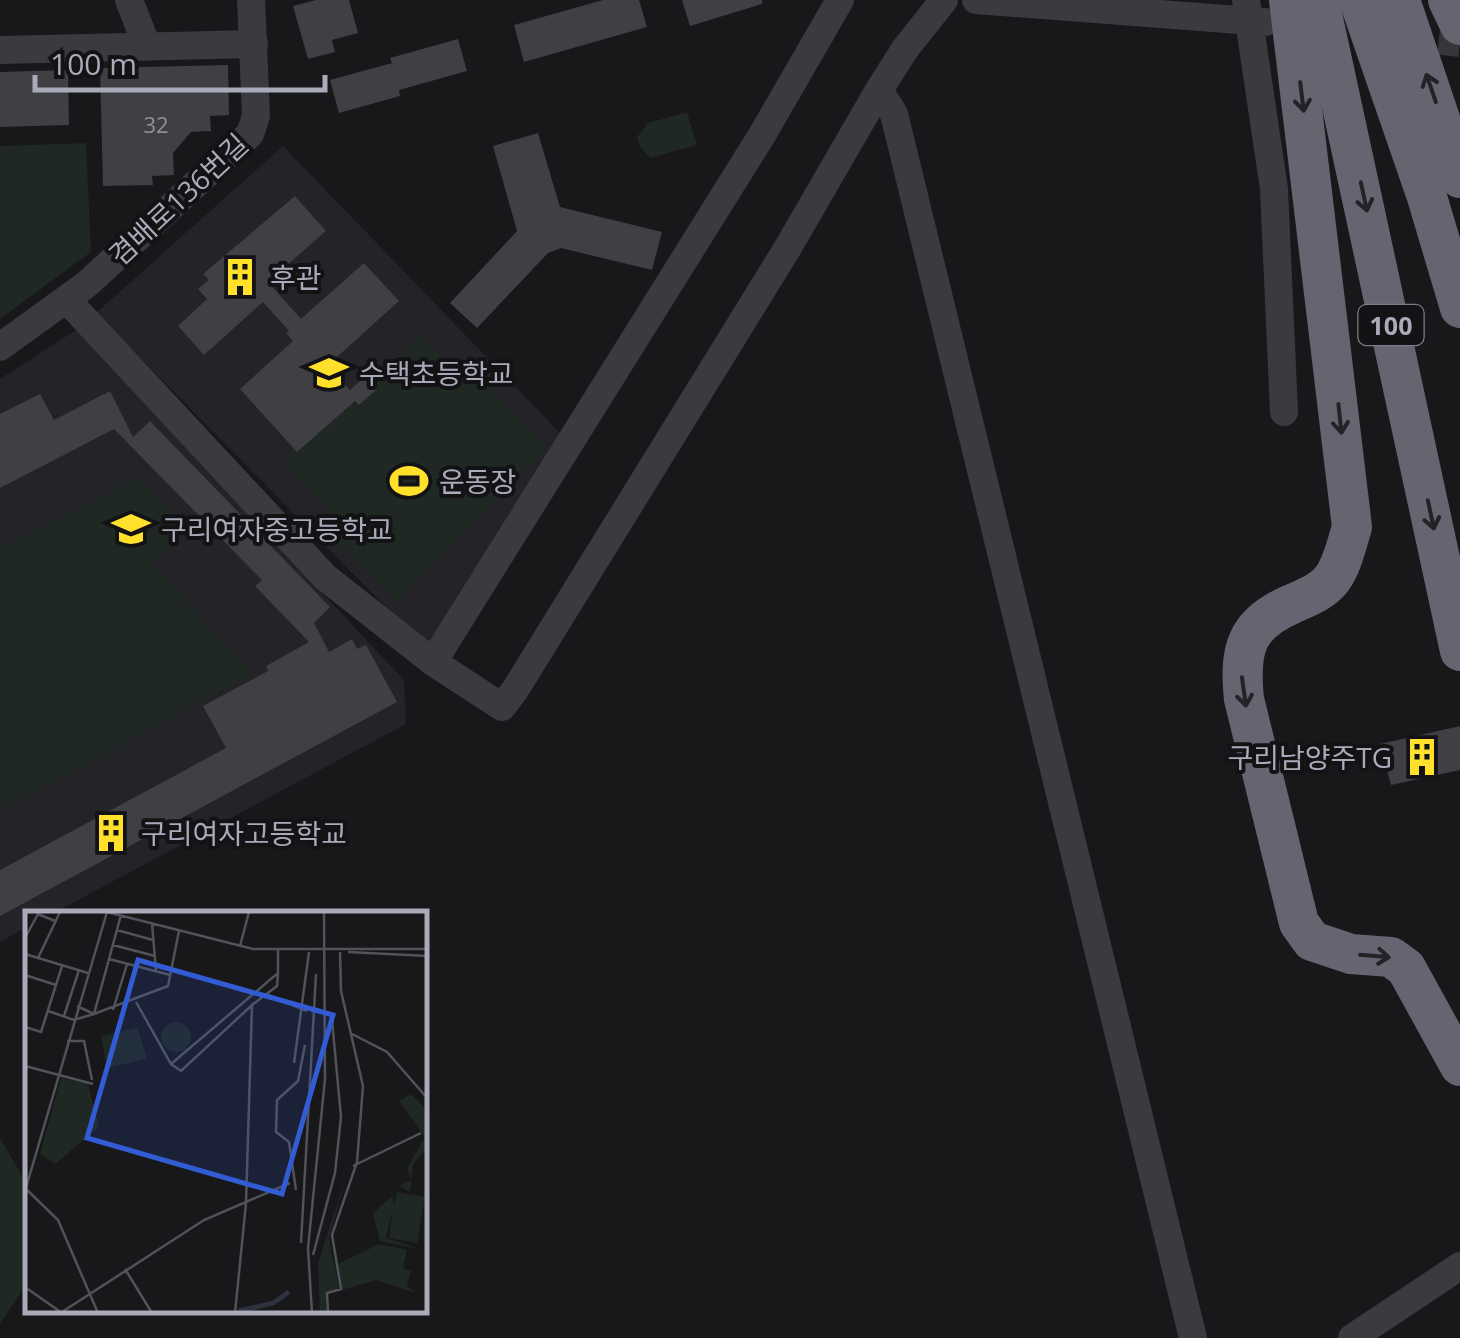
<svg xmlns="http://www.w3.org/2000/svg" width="1460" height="1338" font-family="'Open Sans','Noto Sans KR',sans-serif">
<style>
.built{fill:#242327}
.green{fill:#1f2822}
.building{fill:#3f3f44}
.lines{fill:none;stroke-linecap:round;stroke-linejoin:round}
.minor-tunnel{stroke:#35353a;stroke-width:28;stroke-dasharray:28 14;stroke-linecap:butt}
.minor{stroke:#3a3a41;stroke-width:28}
.highway{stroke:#646570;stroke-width:40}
.oneway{stroke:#232327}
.labels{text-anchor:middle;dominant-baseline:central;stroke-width:8;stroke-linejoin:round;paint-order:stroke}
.number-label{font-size:22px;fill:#8e909c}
.shield{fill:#131215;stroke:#7c7d88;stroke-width:2.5}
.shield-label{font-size:25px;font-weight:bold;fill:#a9abba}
.street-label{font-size:28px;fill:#a9abba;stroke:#131215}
.poi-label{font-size:28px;fill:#a9abba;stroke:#131215;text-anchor:start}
.inset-river{fill:none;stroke:#2c333f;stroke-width:5}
.inset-road{fill:none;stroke:#52525a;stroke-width:2.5}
.view{fill:#325cd4;fill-opacity:0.15;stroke:#325cd4;stroke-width:5}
.inset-edge{fill:none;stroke:#a9abba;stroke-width:5}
</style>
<rect width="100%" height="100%" fill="#18171a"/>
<g class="built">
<polygon points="283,146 561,434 432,654 96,313"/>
<polygon points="76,330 404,680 406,724 54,913 28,913 27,927 0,942 0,379"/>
</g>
<g class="green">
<polygon points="687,112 697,145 650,158 640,147 637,137 648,123"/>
<polygon points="86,143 91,252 0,319 0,146"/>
<polygon points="421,333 444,359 473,371 547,447 399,601 336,545 325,505 283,460"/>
<polygon points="137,477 187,531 150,563 254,673 0,811 0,549"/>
<polygon points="0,1138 28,1186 27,1283 0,1324"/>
</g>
<g class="building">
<polygon points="316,0 349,0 358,33 332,40 335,52 308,59 293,6"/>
<polygon points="603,0 639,0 647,27 524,62 514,25"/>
<polygon points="682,0 762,0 762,4 690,26"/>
<polygon points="458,39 467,71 399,90 400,96 339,113 330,80 392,63 390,58"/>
<polygon points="228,65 229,115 210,116 211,131 191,132 173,153 174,175 152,176 153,185 103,186 100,68"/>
<polygon points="68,70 69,125 0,127 0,72"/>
<polygon points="538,133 560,207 662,232 652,270 561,248 548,253 477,328 450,303 517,231 493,146"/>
<polygon points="295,196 326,231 268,282 301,319 364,263 399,301 327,366 350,390 366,376 377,389 359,405 355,401 297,452 240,389 293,341 286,333 289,331 263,302 204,355 178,326 207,299 198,289 209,280 203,274"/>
<polygon points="110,391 133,437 150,421 330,607 314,623 329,652 352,639 357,649 366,645 397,702 0,916 0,870 226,748 203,706 268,671 266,666 309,642 255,586 262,580 114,429 0,488 0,414 40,394 54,420"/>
<polygon points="1460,726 1460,770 1391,785 1380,744"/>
</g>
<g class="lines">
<polyline class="minor-tunnel" points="1397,36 1460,43"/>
<g class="minor">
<polyline points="129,0 147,46"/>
<polyline points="976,0 1265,22"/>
<polyline points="1246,0 1274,189 1284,412"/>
<polyline points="0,50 254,44"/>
<polyline points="879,90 905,49 944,0"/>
<polyline points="67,300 325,577 433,662 762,135 840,0"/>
<polyline points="0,347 87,284 250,134 256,116 251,0"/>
<polyline points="433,662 502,707 515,690 787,249 879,90 894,114 1193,1338"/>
<polyline points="1352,1338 1460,1266"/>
</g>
<g class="highway">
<path d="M1289,0L1352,527C1347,543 1342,566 1332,579C1322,592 1307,597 1292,604C1245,624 1239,650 1244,699L1299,923L1312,941L1351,954L1391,957L1406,968L1460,1066"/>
<polyline points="1319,0 1460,651"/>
<polyline points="1359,0 1427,197 1460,308"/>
<polyline points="1400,0 1460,178"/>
<polyline points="1448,0 1460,25"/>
</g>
</g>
<defs><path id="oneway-shaft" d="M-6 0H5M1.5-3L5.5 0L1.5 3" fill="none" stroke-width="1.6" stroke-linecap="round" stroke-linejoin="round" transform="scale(2.5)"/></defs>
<g class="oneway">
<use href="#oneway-shaft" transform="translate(1431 88) rotate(-109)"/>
<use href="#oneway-shaft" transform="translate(1302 97) rotate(83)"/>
<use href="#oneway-shaft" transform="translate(1364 197) rotate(78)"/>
<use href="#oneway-shaft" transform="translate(1340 419) rotate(84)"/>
<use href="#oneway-shaft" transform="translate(1431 515) rotate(78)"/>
<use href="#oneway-shaft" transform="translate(1244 692) rotate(82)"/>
<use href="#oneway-shaft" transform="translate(1375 956) rotate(5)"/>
</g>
<defs>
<g id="building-bare" transform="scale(3)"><path d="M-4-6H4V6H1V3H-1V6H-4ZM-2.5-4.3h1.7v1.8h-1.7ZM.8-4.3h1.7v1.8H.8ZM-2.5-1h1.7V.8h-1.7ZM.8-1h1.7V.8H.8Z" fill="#ffe02a" stroke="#131215" stroke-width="2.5" paint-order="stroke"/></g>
<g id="school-bare" transform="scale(3)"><path d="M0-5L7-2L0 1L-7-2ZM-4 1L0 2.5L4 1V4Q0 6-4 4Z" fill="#ffe02a" stroke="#131215" stroke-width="2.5" paint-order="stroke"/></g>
<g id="stadium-bare" transform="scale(3)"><path d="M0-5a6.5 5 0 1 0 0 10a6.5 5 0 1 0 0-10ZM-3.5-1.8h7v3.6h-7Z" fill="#ffe02a" stroke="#131215" stroke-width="2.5" paint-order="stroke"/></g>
</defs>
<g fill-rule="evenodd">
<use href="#building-bare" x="240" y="277"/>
<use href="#school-bare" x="329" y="373"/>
<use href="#stadium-bare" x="409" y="481"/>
<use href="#school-bare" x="131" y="529"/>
<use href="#building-bare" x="1422" y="757"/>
<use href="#building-bare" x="111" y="833"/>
</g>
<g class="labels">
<g class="number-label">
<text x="156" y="124">32</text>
</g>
<rect class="shield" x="1358.5" y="305" width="65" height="40" rx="8"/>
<g class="shield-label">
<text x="1391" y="325">100</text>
</g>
<g class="street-label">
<text transform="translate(178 199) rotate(-43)">겸배로136번길</text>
</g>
<g class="poi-label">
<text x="270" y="277">후관</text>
<text x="359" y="373">수택초등학교</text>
<text x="439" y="481">운동장</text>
<text x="161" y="529">구리여자중고등학교</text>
<text x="1392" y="757" text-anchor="end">구리남양주TG</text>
<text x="141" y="833">구리여자고등학교</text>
</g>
</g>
<g transform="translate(25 911)">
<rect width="402" height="402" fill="#18171a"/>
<path d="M136 126a15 15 0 1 1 30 0a15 15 0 1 1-30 0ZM113,117L122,148L82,157L76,125ZM36,167L63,173L74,216L30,253L15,243ZM386,183L402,199V238L388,253L385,281L374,275L386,269L382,257L400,226L374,190ZM321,266L304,328L314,377L302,382L301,402H295L293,352ZM372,281L400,286L392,332L364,327L368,297L361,327L398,339L355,330L348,302L368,284L369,296ZM354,333L382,339L378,357L386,360L382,374L390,382L351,369L317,379L313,353Z" fill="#1f2822"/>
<path class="inset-river" d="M214,400L248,392L264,381"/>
<path class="inset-road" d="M82,1L228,38H403M96,4L69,103L143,75L154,20M127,12L131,60M92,19L128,29M0,27L13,3L30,10M88,34L130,45M215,35L224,1M323,41L403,45M0,43L63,62M13,47L35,1M84,48L145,64M0,64L31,74M241,83L282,100M111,91L146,153L253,62V39M227,94L252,75L253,62M88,99L102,53M23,100L49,109L69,103L52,95M39,105L54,59M0,116L16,121L37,55M327,123L362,141L403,188M42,130H59L67,169M269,152L284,41M146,153L156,160L227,94L221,292L210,402M0,155L68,173M328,255L396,222M0,277L33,309L73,402M271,279L264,231L251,221L252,189L273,170L280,134M0,280L82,1M276,332L291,63M288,344L310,262L316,206L307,109M100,358L127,402M0,376L37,402M37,401L179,309L265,272M287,402L283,337L300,168L299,1M303,402L302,382L316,378L307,324L332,251L338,175L316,80L315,41"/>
<path class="view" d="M113,49L308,104L257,283L62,227Z"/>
<rect width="402" height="402" class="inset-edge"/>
</g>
<path d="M35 75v15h290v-15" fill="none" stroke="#a9abba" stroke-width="5"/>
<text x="50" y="75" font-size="30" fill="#a9abba" stroke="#131215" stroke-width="8" paint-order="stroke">100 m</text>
</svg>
